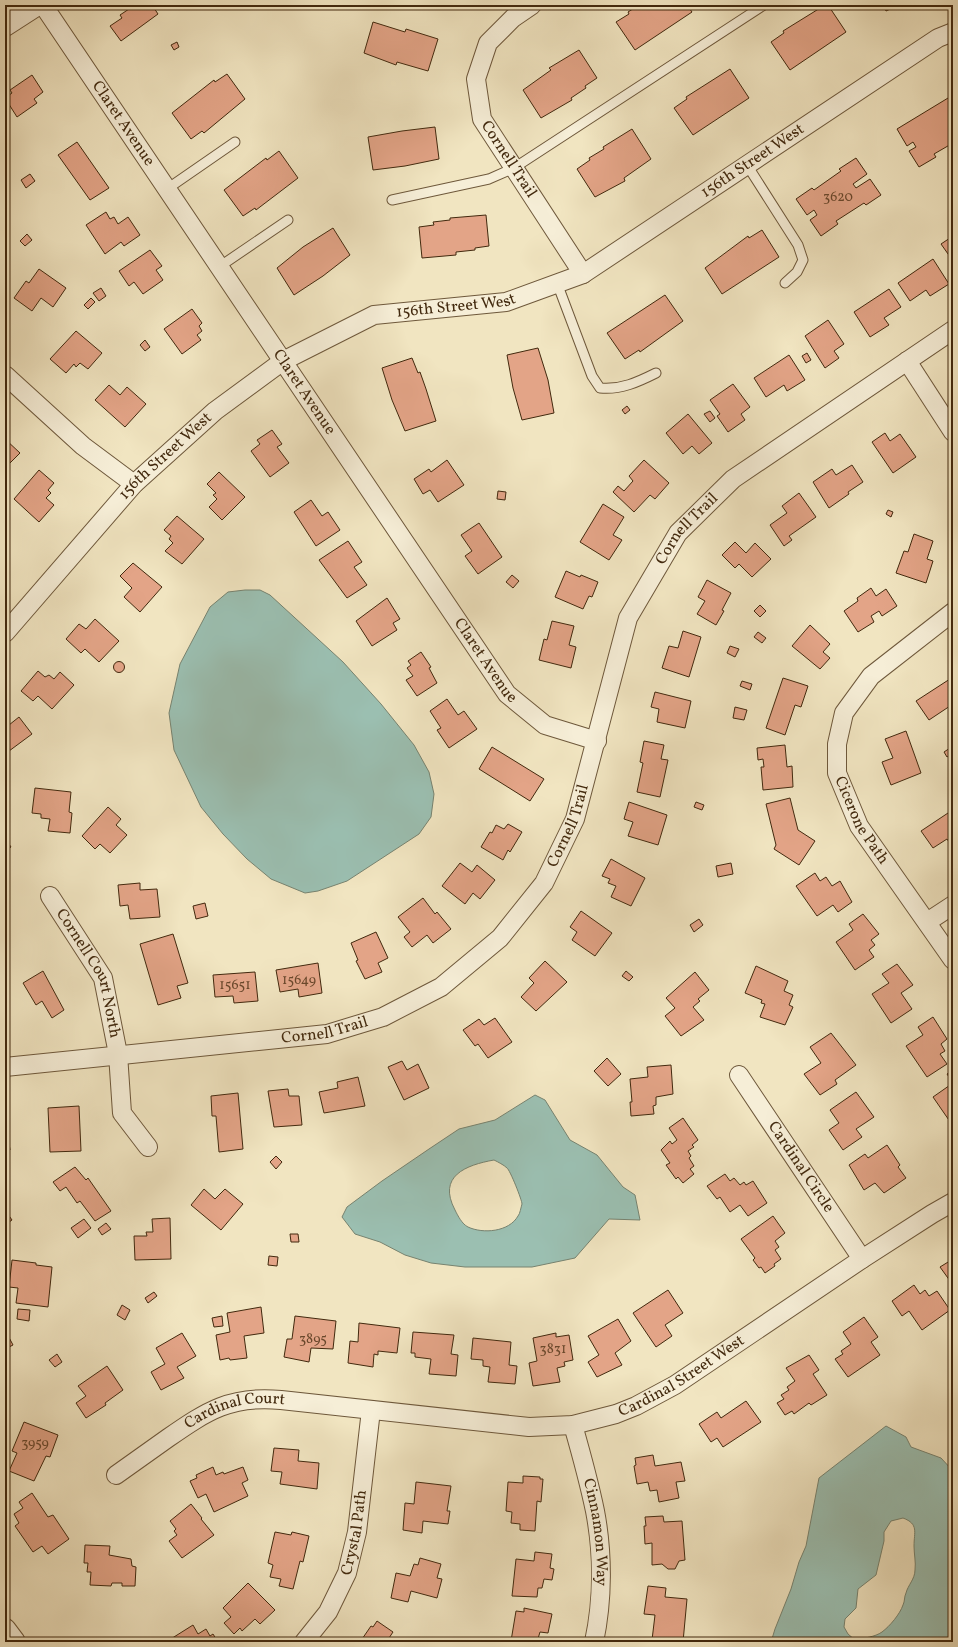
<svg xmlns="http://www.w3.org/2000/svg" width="958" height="1647" font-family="Vollkorn,serif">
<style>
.water{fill:#9bbfb1;stroke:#778370;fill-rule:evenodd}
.building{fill:#e3a487;stroke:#42290e}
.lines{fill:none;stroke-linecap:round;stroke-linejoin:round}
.service-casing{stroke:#6e583b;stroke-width:11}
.minor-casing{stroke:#6e583b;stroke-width:20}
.tertiary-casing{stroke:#6e583b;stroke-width:24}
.service{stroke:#f6eed7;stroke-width:9}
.minor{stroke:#f6eed7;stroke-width:18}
.tertiary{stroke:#f6eed7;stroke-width:22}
.labels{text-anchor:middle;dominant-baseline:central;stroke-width:3.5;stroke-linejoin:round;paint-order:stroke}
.number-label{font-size:14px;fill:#6a482c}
.street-label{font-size:16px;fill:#42290e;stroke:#f6eed7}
</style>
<rect width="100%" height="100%" fill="#f1e5c1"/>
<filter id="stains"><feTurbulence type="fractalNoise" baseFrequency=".005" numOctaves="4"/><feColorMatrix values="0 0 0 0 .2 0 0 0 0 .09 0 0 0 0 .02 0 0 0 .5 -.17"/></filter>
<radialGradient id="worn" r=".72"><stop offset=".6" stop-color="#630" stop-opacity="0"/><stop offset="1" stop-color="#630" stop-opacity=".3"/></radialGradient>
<g class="water">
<polygon points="245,590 260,590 270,595 343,662 381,704 414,745 429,772 434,794 431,817 419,834 347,881 318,891 305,893 271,879 247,859 223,834 201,807 174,750 169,713 180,664 210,607 228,592"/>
<path d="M535,1095L545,1100L570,1140L597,1155L623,1187L635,1195L640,1220L609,1219L575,1258L532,1267H465L431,1263L405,1255L380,1242L355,1234L342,1217L347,1207L382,1181L429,1149L459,1129L495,1120ZM494,1160C498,1162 504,1165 507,1168C510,1170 522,1200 522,1204C521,1207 520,1214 518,1216C509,1232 483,1234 468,1227C462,1224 458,1216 455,1210C437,1176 466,1165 494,1160Z"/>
<path d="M886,1426L906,1437L911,1447L941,1458L953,1471V1642H771L775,1629L791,1589L799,1562L806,1546L819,1478ZM903,1518C919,1524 914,1532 914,1546C914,1554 916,1562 915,1570C915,1579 908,1585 906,1593C904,1597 905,1601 903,1605C900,1614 890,1626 882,1632C875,1637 864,1638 855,1640L848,1634L844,1627L845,1619L856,1608L858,1589L876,1575L884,1541V1532L891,1521Z"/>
</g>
<g class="building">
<polygon points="135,5 152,5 158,14 121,41 110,26 122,18 120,15"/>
<polygon points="639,5 687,5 692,12 635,50 616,22 629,14 628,12"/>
<polygon points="825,5 828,5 846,32 790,70 771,42 784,33 783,31"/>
<polygon points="883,5 899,5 886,11"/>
<polygon points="373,22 405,32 406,29 438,39 428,71 397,62 396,65 364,53"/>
<polygon points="177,42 179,47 174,50 171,45"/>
<polygon points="579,50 597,78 585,86 586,88 571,98 572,100 541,118 523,90 551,70 549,68"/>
<polygon points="730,69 749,98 693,135 674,108 687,99 686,97"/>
<polygon points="227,74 245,99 204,133 202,131 191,139 172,113 214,80 215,82"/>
<polygon points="32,75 43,92 34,99 37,103 17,117 5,98 12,93 10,90"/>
<polygon points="953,95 953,143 934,154 936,157 919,167 909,151 916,147 913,142 907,146 897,129"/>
<polygon points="435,127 439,159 405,166 373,170 368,137 402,131"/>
<polygon points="632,129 651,159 624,178 625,181 595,197 577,169 590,160 589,158 604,149 603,147"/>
<polygon points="77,142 109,188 90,200 58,155"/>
<polygon points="279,151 298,178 256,210 255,208 243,216 224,190 266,158 267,160"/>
<polygon points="856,158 867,174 853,184 856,188 870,179 881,195 866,205 864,203 836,221 838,224 821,236 810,220 817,215 814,210 807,215 796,199 812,188 814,190 841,171 839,169"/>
<polygon points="30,174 35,181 26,188 21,180"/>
<polygon points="106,212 110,219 114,217 118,224 128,217 140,235 124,246 121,242 105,254 86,225"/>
<polygon points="486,215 489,246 475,248 475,250 456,252 456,255 422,258 419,227 434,225 433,222 450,220 450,218"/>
<polygon points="333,228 350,255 323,276 294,295 277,268 303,247"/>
<polygon points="762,230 779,257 722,294 705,268 748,236 749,238"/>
<polygon points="27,234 32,240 25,246 20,241"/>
<polygon points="953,236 953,261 941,244"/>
<polygon points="150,250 162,266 156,270 163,280 143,294 134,282 129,286 119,271"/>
<polygon points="933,259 949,284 930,296 926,290 910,301 898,283"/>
<polygon points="39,269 66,288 53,307 41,298 32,311 14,298 26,281 29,283"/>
<polygon points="101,288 106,296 99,301 93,293"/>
<polygon points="889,289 901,307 884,318 889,325 870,337 854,312"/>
<polygon points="665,295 683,321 640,352 639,350 625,359 607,333"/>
<polygon points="91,298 95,302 88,309 84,305"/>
<polygon points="192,309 202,323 199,326 202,331 197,335 201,340 182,354 164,329"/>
<polygon points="828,320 844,344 834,351 839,358 825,368 805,336"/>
<polygon points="76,331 102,353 88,369 80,363 76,367 74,364 66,373 50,359"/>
<polygon points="145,340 150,347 145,351 140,345"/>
<polygon points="538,348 548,380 554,413 522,420 513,388 507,355"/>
<polygon points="807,353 811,360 806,363 802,356"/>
<polygon points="789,355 805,380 787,391 784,385 766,397 754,378"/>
<polygon points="412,358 418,373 420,372 426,389 436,421 405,431 392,400 382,368"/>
<polygon points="733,384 750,407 741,414 745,420 728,432 717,416 720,414 710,400"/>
<polygon points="109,385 120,395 127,387 146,404 125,427 95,400"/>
<polygon points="627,406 630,410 625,414 622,410"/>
<polygon points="710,411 715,418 710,422 704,414"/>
<polygon points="688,414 712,443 699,454 692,446 683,454 666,433"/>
<polygon points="272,430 282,444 277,447 289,463 270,477 251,451 260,444 257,440"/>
<polygon points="885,433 890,441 900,434 916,457 893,473 872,442"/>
<polygon points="5,439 20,453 5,468"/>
<polygon points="447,460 464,485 438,502 430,490 423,494 414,479 429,469 431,472"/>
<polygon points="644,460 669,483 655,499 650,495 634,512 613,492 618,486 624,491 633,481 629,476"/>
<polygon points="852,465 863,482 848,492 849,494 829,508 813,482 832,469 836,475"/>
<polygon points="39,470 54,483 48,490 51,493 46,498 54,505 39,522 14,499"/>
<polygon points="219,472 245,497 222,520 209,507 217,499 213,495 216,493 207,484"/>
<polygon points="498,491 506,492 505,500 497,499"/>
<polygon points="799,493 816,517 789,536 792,540 784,546 770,525 787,513 782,506"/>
<polygon points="311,500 322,516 328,512 340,530 316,546 294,512"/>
<polygon points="603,504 624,517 613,535 622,540 609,560 580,542"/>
<polygon points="888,510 893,512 891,517 886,514"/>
<polygon points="177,516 204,539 182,564 165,551 173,543 169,539 171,536 164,530"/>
<polygon points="479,523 502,557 478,574 465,556 472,551 461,535"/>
<polygon points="914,534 933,541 927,559 933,561 926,583 896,573 904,551 908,552"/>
<polygon points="348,541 362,562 354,567 367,585 347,598 319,560"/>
<polygon points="735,542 746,553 755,543 771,559 752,577 739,564 735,568 722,555"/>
<polygon points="133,563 162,587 140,612 124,597 132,588 120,576"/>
<polygon points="566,571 580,577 581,575 598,582 592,597 589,596 583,609 555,597"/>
<polygon points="512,575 519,581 513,588 506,582"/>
<polygon points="707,580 731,593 722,610 724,611 716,625 697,614 705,601 698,597"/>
<polygon points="871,588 876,596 886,589 897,606 882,616 879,611 871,616 874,622 858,632 844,611 858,601 857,598"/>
<polygon points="387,598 400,619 393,623 397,630 372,646 356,621"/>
<polygon points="760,605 766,611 760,617 754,611"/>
<polygon points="95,619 119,641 99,662 85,649 81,653 66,639 79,624 86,629"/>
<polygon points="552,621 574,626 569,645 576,647 571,668 539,660 544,639 547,640"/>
<polygon points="810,625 830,644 823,652 830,658 820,669 792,646"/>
<polygon points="683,631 701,637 689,677 662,668 669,646 678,648"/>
<polygon points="758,632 766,638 762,643 754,637"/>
<polygon points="730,646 739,649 735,657 727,653"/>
<polygon points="421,652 431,667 429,668 437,683 417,696 406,680 413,676 407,668 411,665 408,661"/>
<circle cx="119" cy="667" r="5.5"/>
<polygon points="38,671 45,677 49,675 54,679 60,672 74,685 52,709 38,696 33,701 21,691"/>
<polygon points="953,677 953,704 929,720 916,701"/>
<polygon points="783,678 808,686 801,707 795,705 785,735 766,728"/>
<polygon points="742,681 752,684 750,690 740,686"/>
<polygon points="655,692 691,701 685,728 657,722 659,709 651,707"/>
<polygon points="447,699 458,715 464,711 477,729 449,748 437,730 441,728 430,711"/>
<polygon points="735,707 747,710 744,720 733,718"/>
<polygon points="19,717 32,734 5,754 5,724 7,722 9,725"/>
<polygon points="906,731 921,773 891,785 882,762 893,758 885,739"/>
<polygon points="644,741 664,745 661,759 668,760 660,797 637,792 643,763 640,762"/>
<polygon points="785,745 787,767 792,766 793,787 763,790 761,767 764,767 763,759 758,760 757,748"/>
<polygon points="492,747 544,779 530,801 479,769"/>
<polygon points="950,748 953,753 947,757 944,752"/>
<polygon points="35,788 71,792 69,812 72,813 70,833 48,831 50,819 41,818 41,814 32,813"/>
<polygon points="790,798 798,830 815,841 799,865 774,849 776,845 766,804"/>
<polygon points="629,802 667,815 658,845 628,836 633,822 624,819"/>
<polygon points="696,802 704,805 702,810 694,807"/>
<polygon points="108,807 121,819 116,825 127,835 110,853 100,844 95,849 82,836"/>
<polygon points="948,813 953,820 953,848 947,839 933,848 921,831"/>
<polygon points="508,824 522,832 510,852 508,850 503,860 481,847 490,832 492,833 496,825 504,829"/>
<polygon points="5,838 11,847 5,851"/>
<polygon points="611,859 645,878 631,906 611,897 616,886 608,883 610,879 602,876"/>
<polygon points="460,863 472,872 477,865 495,880 480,899 473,893 465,904 442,886"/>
<polygon points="731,863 733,874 718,877 716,866"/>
<polygon points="815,873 820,881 826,877 832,886 840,881 852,902 838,912 833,905 817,916 796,886"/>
<polygon points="140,883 140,890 157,889 160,917 130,919 128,905 120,906 118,885"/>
<polygon points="423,898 435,914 437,912 451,929 433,943 427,935 412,947 404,937 410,932 398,917"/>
<polygon points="205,903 208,916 196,919 193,906"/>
<polygon points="581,911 612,933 595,956 572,940 577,932 570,927"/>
<polygon points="863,914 879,934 871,940 875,945 869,950 874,957 855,970 836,942 853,930 849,924"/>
<polygon points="699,919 703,925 694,932 690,925"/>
<polygon points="376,932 388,958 378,963 382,972 365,979 356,961 358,960 351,943"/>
<polygon points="173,934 188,983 177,986 181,998 158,1005 140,944"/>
<polygon points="545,961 567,982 536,1011 521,997 534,983 529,978"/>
<polygon points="318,963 322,993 299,997 298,989 280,992 276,970"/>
<polygon points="897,964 913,985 901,993 912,1009 891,1023 872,994 889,983 882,974"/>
<polygon points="756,966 788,981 784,991 793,995 789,1005 793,1007 785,1025 760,1017 765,1004 761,1003 762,1000 745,993"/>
<polygon points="43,971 64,1010 52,1018 42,1001 36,1005 23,983"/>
<polygon points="626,971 633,977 629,981 622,976"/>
<polygon points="255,972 258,1001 234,1003 233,996 215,997 213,975"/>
<polygon points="695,972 709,990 698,999 700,1001 693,1007 704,1020 681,1036 665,1016 675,1008 666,998"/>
<polygon points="933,1017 947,1039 941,1044 945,1051 940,1054 947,1064 927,1077 906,1046 923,1035 918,1027"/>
<polygon points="495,1018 512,1042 488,1058 478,1044 475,1046 463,1030 479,1019 484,1025"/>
<polygon points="831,1033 856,1065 835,1080 837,1084 820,1095 804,1074 821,1063 810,1047"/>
<polygon points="607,1058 621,1074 608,1086 594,1071"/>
<polygon points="402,1061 407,1070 418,1064 429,1088 404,1100 388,1067"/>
<polygon points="671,1065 673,1094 656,1097 656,1105 653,1106 654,1114 631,1116 630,1102 632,1102 630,1079 648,1077 647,1067"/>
<polygon points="953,1070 953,1126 933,1097 953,1083 947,1074"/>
<polygon points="358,1077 365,1106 324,1113 319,1092 338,1088 337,1082"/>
<polygon points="288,1089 289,1096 299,1096 302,1125 274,1127 268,1091"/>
<polygon points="856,1092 874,1117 856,1129 862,1137 843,1150 829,1130 839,1123 830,1110"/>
<polygon points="238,1093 243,1149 219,1152 216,1116 212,1116 211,1096"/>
<polygon points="79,1106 81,1151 50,1152 48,1108"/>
<polygon points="683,1118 698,1140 692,1145 694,1147 688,1151 691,1156 689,1158 694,1166 690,1169 694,1174 683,1183 678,1177 676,1179 666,1165 670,1163 661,1150 670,1141 672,1144 677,1140 669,1128"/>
<polygon points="5,1129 7,1129 10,1150 5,1151"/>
<polygon points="887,1145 900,1165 898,1167 906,1178 884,1193 875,1183 864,1190 849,1165 865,1154 868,1158"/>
<polygon points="276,1156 282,1162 276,1169 270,1162"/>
<polygon points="75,1167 86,1180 88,1178 111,1211 95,1221 80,1201 77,1203 66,1187 60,1191 53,1182"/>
<polygon points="725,1174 730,1181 734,1178 740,1185 744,1182 746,1185 753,1181 767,1203 748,1216 740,1205 730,1212 720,1197 717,1199 707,1186"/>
<polygon points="204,1189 215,1199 225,1189 243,1204 221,1230 191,1205"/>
<polygon points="5,1210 12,1220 5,1225"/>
<polygon points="773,1216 785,1233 775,1241 779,1247 775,1250 781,1259 774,1264 775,1266 765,1273 761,1267 759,1268 753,1260 755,1258 741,1239"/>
<polygon points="170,1218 171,1259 135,1260 134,1236 147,1236 146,1232 153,1232 152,1219"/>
<polygon points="84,1219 91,1228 78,1238 71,1228"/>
<polygon points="106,1223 111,1229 102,1235 98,1229"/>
<polygon points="290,1234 298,1234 299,1242 291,1242"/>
<polygon points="269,1256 278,1257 277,1266 268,1265"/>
<polygon points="953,1259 953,1285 940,1267"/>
<polygon points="12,1260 36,1263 36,1265 52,1267 48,1307 16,1303 18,1288 9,1287"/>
<polygon points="914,1285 920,1294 925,1290 929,1296 937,1291 950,1310 922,1330 909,1311 902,1316 892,1301"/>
<polygon points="668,1290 683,1313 665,1325 672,1336 656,1347 633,1313"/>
<polygon points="154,1292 157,1296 148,1303 145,1298"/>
<polygon points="122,1305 130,1310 125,1320 117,1315"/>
<polygon points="261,1307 264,1333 244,1336 247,1358 230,1360 229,1358 220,1360 216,1335 230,1332 227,1313"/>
<polygon points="18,1309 30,1310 29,1321 17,1319"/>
<polygon points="222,1316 223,1326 214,1327 212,1318"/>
<polygon points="295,1316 336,1321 333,1349 311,1348 309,1362 284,1357 287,1339 292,1339"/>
<polygon points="864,1317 878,1337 871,1342 880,1355 848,1377 835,1359 843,1354 841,1351 851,1344 843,1332"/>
<polygon points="618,1319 631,1341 615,1353 622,1365 597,1377 588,1362 599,1355 588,1336"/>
<polygon points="359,1323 400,1328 397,1353 378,1351 378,1355 374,1354 373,1367 348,1363 350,1341 358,1342"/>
<polygon points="5,1330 13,1345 5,1349"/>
<polygon points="413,1332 454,1335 451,1354 458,1355 456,1376 429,1374 431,1359 415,1357 415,1353 411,1353"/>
<polygon points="182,1333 196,1356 177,1367 184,1378 161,1390 151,1372 165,1364 156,1348"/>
<polygon points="556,1333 556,1337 569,1335 573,1360 564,1362 565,1366 557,1368 560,1382 533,1386 529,1363 537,1361 533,1338"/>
<polygon points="473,1338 511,1342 509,1365 517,1366 515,1384 488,1382 490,1367 483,1366 483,1360 471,1359"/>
<polygon points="57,1354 62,1362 55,1367 49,1360"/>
<polygon points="809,1355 819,1370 813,1374 827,1395 811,1405 809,1403 794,1414 792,1411 785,1415 777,1403 784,1399 781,1395 789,1390 787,1387 795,1381 786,1368"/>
<polygon points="107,1366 123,1390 105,1403 106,1405 86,1418 76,1403 86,1396 78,1386"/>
<polygon points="746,1401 761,1422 723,1447 717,1438 711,1442 699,1424 717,1412 721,1418"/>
<polygon points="24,1422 58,1435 50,1457 46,1456 34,1481 9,1471 17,1453 12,1451"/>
<polygon points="274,1448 299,1450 298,1461 319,1463 317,1489 280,1484 282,1472 271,1471"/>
<polygon points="653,1455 655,1466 681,1462 685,1481 676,1482 679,1498 659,1502 657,1490 650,1491 648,1482 637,1484 634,1466 636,1465 635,1458"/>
<polygon points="213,1467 216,1475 223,1472 224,1474 243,1467 248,1480 242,1483 248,1496 214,1512 206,1494 198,1498 190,1481 197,1478 196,1475"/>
<polygon points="523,1476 540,1477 540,1479 543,1479 541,1502 537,1501 535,1531 520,1530 520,1524 511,1523 512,1512 506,1511 508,1482 523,1483"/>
<polygon points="416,1482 451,1486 447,1511 450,1511 448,1524 423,1521 422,1533 403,1530 405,1503 414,1504"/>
<polygon points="32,1493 48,1517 53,1515 69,1539 48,1554 42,1546 33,1552 15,1526 19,1523 14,1514 23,1508 19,1502"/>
<polygon points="191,1504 202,1518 201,1519 214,1535 182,1558 169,1541 177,1535 174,1531 176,1529 170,1521"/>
<polygon points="663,1516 664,1522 682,1521 685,1560 679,1561 675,1569 668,1569 662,1564 652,1565 652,1543 645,1544 644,1526 646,1526 645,1517"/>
<polygon points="275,1532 291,1535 292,1532 309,1536 303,1562 300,1561 293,1589 279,1586 281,1579 270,1577 273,1565 268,1563"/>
<polygon points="85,1545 110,1546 109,1555 131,1559 132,1566 136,1567 135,1586 122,1586 122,1583 112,1583 111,1586 90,1585 91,1572 87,1572 88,1563 84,1563"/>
<polygon points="535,1552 552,1554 550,1568 554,1569 552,1580 544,1579 542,1588 538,1588 537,1597 512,1596 516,1559 534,1561"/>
<polygon points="420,1558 441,1564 437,1578 442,1579 437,1598 411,1591 408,1602 391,1598 396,1573 410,1576 414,1564 418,1565"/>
<polygon points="248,1583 275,1610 260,1624 255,1619 242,1631 240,1628 234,1634 224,1623 231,1617 223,1608"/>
<polygon points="648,1586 666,1588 665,1597 687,1599 683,1642 652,1640 655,1615 644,1614"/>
<polygon points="524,1608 552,1614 548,1633 540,1632 537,1642 511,1641 516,1611 524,1612"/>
<polygon points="377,1621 393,1632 389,1638 395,1642 360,1642 371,1626 373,1627"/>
<polygon points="193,1625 198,1634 206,1629 210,1636 213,1634 218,1642 166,1642"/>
</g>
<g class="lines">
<g class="service-casing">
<g id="service">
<polyline points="747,165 798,245 803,260 797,272 785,283"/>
<polyline points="167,189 235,142"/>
<polyline points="392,200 489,179 514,168 764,5"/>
<polyline points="219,267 288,220"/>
<path d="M557,283L592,376L600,388C621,390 638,382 656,373"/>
</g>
</g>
<g class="minor-casing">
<g id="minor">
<path id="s1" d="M43,5L507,694L545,725L597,741"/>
<path id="s2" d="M532,5L513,18L488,43L476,79L482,119L583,274"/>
<polyline points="907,361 953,432"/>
<polyline points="5,375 83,446 134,484"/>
<path id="s3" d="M953,612L871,676L844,713L837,744V773L859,826L953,960"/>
<path id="s4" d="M5,633L134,484L215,411L283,361L374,315L506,302L583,274L938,38L953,32"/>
<path id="s5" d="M50,896L103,978L118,1054L122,1113L148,1147"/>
<polyline points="927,922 953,905"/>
<path id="s6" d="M5,1067L327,1034L383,1017L441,987L500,938L544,883L575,819L628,618L678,533L733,479L953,330"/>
<path id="s7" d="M739,1075L862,1259"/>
<path id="s8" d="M573,1425C581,1453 589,1482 595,1511C603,1553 603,1600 594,1642"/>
<path id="s9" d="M116,1475C133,1463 151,1450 168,1438C207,1411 231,1395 281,1400L529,1427L573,1425L616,1414L636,1406L675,1385L862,1259L932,1214L953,1202"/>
<path id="s10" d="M304,1642L328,1612L347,1573L357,1532L371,1410"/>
</g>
</g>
<g class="tertiary-casing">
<g id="tertiary">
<polyline points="5,25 36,5"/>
<polyline points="5,1630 14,1642"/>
</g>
</g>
<use href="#service" class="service"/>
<use href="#minor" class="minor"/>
<use href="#tertiary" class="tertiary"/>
</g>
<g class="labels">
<g class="number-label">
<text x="838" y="197">3620</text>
<text x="299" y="980">15649</text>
<text x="235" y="985">15651</text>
<text x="313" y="1339">3895</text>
<text x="553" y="1349">3831</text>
<text x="35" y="1443">3959</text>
</g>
<g class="street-label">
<text stroke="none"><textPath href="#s1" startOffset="143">Claret Avenue</textPath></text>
<text stroke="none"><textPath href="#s2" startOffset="185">Cornell Trail</textPath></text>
<text stroke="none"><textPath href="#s4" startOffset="911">156th Street West</textPath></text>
<text stroke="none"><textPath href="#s4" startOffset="575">156th Street West</textPath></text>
<text stroke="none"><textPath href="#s1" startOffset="467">Claret Avenue</textPath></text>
<text stroke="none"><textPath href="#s4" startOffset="239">156th Street West</textPath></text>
<text stroke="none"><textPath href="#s6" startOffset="981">Cornell Trail</textPath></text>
<text stroke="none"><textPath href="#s1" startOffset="791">Claret Avenue</textPath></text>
<text stroke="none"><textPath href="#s3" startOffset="264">Cicerone Path</textPath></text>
<text stroke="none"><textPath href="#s6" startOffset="657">Cornell Trail</textPath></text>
<text stroke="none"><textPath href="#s5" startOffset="88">Cornell Court North</textPath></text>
<text stroke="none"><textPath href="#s6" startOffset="322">Cornell Trail</textPath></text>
<text stroke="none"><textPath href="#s7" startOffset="111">Cardinal Circle</textPath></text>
<text stroke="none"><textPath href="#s9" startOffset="600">Cardinal Street West</textPath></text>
<text stroke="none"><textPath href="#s9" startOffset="138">Cardinal Court</textPath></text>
<text stroke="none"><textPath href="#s10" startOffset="123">Crystal Path</textPath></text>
<text stroke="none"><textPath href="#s8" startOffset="110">Cinnamon Way</textPath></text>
</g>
</g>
<rect width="958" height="1647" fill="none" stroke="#f1e5c1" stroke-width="20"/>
<rect x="6" y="6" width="946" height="1635" fill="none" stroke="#42290e" stroke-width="2"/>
<rect x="10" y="10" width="938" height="1627" fill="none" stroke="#42290e"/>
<rect width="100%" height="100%" filter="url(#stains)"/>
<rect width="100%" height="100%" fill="url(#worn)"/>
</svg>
